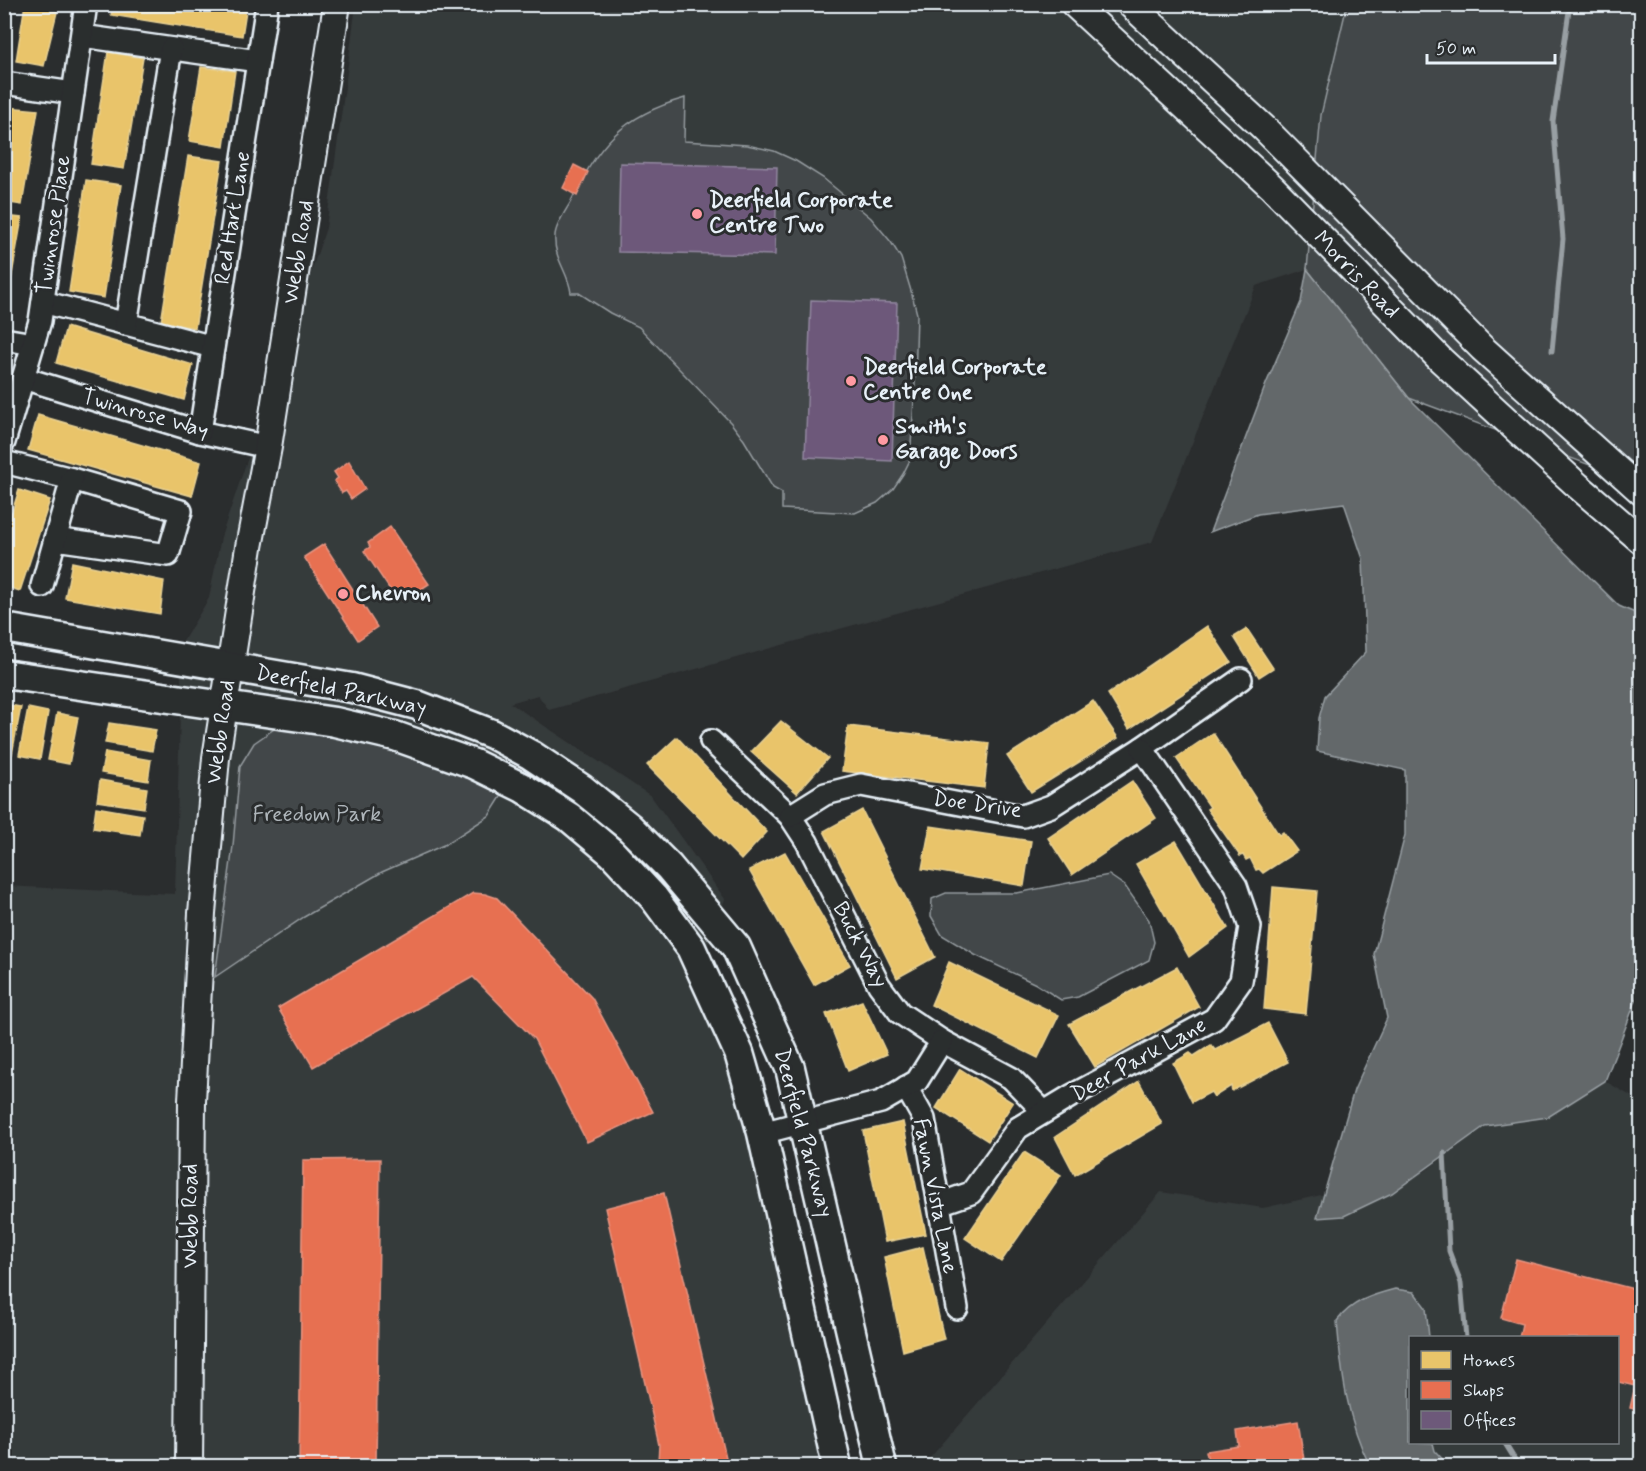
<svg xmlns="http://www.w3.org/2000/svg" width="1646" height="1471" font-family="Mynerve,sans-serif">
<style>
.built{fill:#363a3b;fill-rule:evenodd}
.green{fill:#424648;stroke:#959ca0;stroke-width:1.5}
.water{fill:#63686b;stroke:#989fa3;stroke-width:1.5}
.homes{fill:#e9c46a;stroke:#e9d295;stroke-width:1.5}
.shops{fill:#e76f51;stroke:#e79683;stroke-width:1.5}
.offices{fill:#6d597a;stroke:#9287a0;stroke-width:1.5}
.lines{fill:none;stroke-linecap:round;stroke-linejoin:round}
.stream{stroke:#989fa3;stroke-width:5}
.minor-casing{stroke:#e8f1f8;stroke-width:26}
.tertiary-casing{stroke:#e8f1f8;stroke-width:30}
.secondary-casing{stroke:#e8f1f8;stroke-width:33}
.minor{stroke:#2a2d2e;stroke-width:21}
.tertiary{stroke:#2a2d2e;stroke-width:26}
.secondary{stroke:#2a2d2e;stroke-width:28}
.poi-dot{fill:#ff9aa2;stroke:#2a2d2e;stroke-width:2}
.labels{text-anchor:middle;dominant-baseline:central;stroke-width:6;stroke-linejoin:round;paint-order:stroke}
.poi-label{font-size:22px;font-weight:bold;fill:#e8f1f8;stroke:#2a2d2e;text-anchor:start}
.street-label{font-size:22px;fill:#e8f1f8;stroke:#2a2d2e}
.park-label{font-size:22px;fill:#aeb5ba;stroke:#2a2d2e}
</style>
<rect width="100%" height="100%" fill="#2a2d2e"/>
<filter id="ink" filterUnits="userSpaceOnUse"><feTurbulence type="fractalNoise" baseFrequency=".0167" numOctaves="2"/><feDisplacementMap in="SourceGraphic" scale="12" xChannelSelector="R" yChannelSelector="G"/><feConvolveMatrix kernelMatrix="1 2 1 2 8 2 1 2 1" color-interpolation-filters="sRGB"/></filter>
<g filter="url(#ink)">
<g class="built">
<polygon points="356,5 1347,5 1321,115 1307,269 1256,286 1152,542 549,710 538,695 510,703 651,796 725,899 697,974 742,1088 827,1466 5,1466 5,886 175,894 182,643 209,598 221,537 326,228"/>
<path d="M1605,1081L1641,1102V1466H923L1161,1192L1263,1208L1424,1172L1486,1126L1548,1117ZM1410,1338H1618V1442H1410Z"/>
</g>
<g class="green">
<polygon points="1347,5 1641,5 1641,484 1409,398 1307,269 1321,115"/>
<path d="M685,98L684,141L747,145L774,151L796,161L823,178L871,218L891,242L901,258L911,291L917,314L915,384L910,460L903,474L893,489L877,503L855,513L782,509V493L773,488L744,440L731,423L639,327L610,313L579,293H571C569,273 553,258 555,236C555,226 565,212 570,203C598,145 621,116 685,98Z"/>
<polygon points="277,727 360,740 425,762 478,777 504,792 489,816 446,844 382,872 304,917 215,977 233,846 240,766 254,743"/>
<polygon points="1109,875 1125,886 1149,920 1154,942 1149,960 1078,997 1061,1000 1036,984 975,955 942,935 931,916 932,899 946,893 1017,893"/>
</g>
<g class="water">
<polygon points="1307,269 1409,398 1619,606 1642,616 1641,987 1605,1081 1548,1117 1485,1126 1392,1193 1344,1216 1317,1218 1354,1090 1387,1018 1374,954 1405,835 1405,770 1317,751 1319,718 1325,696 1366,652 1363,559 1344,503 1258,514 1210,532 1266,384 1301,302"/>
<path d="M1395,1289L1414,1292L1426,1308L1429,1337L1410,1338V1442L1433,1443L1435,1451L1449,1466H1370C1347,1421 1341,1371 1337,1321C1352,1301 1372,1295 1395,1289Z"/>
</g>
<g class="homes">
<polygon points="25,4 58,8 44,66 16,61"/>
<polygon points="113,4 247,4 242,36 111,15"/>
<polygon points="108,52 143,58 124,169 91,164"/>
<polygon points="201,67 235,71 224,147 189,141"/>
<polygon points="7,107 38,110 22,205 4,202 4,125"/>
<polygon points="188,156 222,161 195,328 161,322"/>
<polygon points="86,180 121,185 104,298 69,292"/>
<polygon points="4,216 22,218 5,314 4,314"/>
<polygon points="66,327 193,365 184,400 56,363"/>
<polygon points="38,415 201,462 192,496 28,450"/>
<polygon points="19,490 50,500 20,591 4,586 4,536"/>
<polygon points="72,562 164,581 160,614 65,598"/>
<polygon points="1207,626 1231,662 1129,729 1108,694"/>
<polygon points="1247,629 1273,668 1259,677 1234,637"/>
<polygon points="1093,701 1118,738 1031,792 1007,756"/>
<polygon points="4,704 21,707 12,754 4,753"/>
<polygon points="28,708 48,712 40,759 19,755"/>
<polygon points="57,713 78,717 69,764 48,760"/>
<polygon points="781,721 828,758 797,793 751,752"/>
<polygon points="109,723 156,730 152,751 105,743"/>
<polygon points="848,726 989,743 984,788 842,771"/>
<polygon points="1213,733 1279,835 1283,832 1297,851 1263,873 1259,869 1256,870 1250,858 1246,860 1243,855 1240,856 1207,809 1210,807 1176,758"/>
<polygon points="677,737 767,832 741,860 647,765"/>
<polygon points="105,752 151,760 148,781 101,773"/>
<polygon points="100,780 147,788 144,808 97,801"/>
<polygon points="1132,781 1156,818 1072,875 1048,838"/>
<polygon points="96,807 143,815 140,835 93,828"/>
<polygon points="862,810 935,957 897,978 824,831"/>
<polygon points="930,826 1031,841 1024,886 922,869"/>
<polygon points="1176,841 1228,928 1189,957 1136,864"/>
<polygon points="785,852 850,965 814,985 749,870"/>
<polygon points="1273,887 1317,891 1306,1014 1264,1009"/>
<polygon points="949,962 1059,1015 1038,1058 931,1005"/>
<polygon points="1177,967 1199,1007 1095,1067 1069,1024"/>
<polygon points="862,1001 887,1054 848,1071 826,1014"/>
<polygon points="1268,1023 1288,1062 1232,1091 1231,1086 1214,1097 1211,1092 1192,1102 1173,1063 1190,1053 1194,1056 1211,1045 1215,1050"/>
<polygon points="960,1069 1013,1103 988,1141 936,1108"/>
<polygon points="1139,1081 1162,1124 1075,1175 1055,1137"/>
<polygon points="903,1122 926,1234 885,1242 863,1131"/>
<polygon points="1024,1152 1061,1175 1001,1262 965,1238"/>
<polygon points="923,1247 944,1339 903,1351 884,1257"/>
</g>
<g class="shops">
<polygon points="574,165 588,172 577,196 563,188"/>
<polygon points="349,461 365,489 351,499 346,491 342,493 334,481 338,478 334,472"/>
<polygon points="390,527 429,584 403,601 401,598 397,600 364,551 370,547 368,543"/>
<polygon points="324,544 377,627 358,640 304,557"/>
<polygon points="473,893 485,894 497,898 592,998 653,1112 587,1142 534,1039 473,977 313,1067 278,1008"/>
<polygon points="380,1159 376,1466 299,1466 303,1160"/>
<polygon points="664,1193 728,1466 654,1466 658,1461 659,1445 605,1208"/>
<polygon points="1516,1259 1642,1291 1639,1309 1642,1310 1642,1411 1630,1408 1635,1386 1618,1382 1618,1338 1519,1338 1522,1324 1501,1318"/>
<polygon points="1298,1421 1305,1466 1209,1466 1206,1451 1239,1446 1237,1431"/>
</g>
<g class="offices">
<polygon points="620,163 777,167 775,255 618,252"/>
<polygon points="811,300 897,303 892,461 805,457"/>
</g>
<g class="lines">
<g class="stream">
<polyline points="1552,351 1563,239 1553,121 1570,4"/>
<polyline points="1444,1153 1449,1251 1461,1283 1466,1338"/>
<polyline points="1504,1442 1519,1466"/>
</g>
<g class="minor-casing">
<g id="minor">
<polyline points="82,36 258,61"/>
<polyline points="4,83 73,93"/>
<polyline points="43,302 213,347"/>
<polyline points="126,324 171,49"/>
<polyline points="4,339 33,344"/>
<polyline points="23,378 200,432 268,447"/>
<polyline points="200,432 267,4"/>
<polyline points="4,442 40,321 86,4"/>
<polyline points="4,462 72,479 181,511 168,555 55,539"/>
<polyline points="42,586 72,479"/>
<polyline points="711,741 790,816 807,842 879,985 900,1013 942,1041 1011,1078 1044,1112"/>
<polyline points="790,816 825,794 861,785 1023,816 1051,806 1142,748 1241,679"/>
<polyline points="906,1087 924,1119 957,1308"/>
<polyline points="762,1133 881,1102 917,1081 942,1041"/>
<polyline points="939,1204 971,1193 1018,1128 1071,1096 1214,1019 1241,981 1250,927 1236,886 1142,748"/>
</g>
</g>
<g class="tertiary-casing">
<g id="tertiary">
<polyline points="1074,4 1272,187 1441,360 1578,486 1642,541"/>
<polyline points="1130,4 1264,128 1482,348 1642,492"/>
<polyline points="189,1466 192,1101 202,913 216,758 249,547 268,447 337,4"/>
</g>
</g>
<g class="secondary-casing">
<g id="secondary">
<polyline points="4,628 352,688 417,705 492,734 531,755 582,789 629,827 669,867 736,947 790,1068 882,1466"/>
<polyline points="4,674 335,722 395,736 474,764 523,788 569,817 612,853 654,898 691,948 739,1053 762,1133 837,1466"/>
</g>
</g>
<use href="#minor" class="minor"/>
<use href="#tertiary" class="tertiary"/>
<use href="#secondary" class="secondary"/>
</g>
</g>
<g class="poi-dot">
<circle cx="697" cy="214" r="6"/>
<circle cx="851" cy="381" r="6"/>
<circle cx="883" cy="440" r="6"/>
<circle cx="343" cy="594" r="6"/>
</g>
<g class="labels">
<g class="poi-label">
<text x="709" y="201">Deerfield Corporate<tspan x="709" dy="25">Centre Two</tspan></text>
<text x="863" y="368">Deerfield Corporate<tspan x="863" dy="25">Centre One</tspan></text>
<text x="895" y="427">Smith's<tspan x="895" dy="25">Garage Doors</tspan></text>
<text x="355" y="594">Chevron</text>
</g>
<g class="street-label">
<text transform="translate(233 218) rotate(-81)">Red Hart Lane</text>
<text transform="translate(54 225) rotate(-82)">Twinrose Place</text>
<text transform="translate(299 252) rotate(-81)">Webb Road</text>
<text transform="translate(1356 275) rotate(46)">Morris Road</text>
<text transform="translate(145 414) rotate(16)">Twinrose Way</text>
<text transform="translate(341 691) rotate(12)">Deerfield Parkway</text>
<text transform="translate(221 732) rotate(-82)">Webb Road</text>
<text transform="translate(977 805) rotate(8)">Doe Drive</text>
<text transform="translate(860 945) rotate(62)">Buck Way</text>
<text transform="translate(1139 1060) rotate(-29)">Deer Park Lane</text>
<text transform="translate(803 1133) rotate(75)">Deerfield Parkway</text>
<text transform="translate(935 1196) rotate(79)">Fawn Vista Lane</text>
<text transform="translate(191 1216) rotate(-90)">Webb Road</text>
</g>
<g class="park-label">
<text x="317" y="815">Freedom Park</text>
</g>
</g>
<rect width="1646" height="1471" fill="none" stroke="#2a2d2e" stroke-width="24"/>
<rect x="12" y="12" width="1622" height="1447" fill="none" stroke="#e8f1f8" stroke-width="2" filter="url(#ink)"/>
<rect x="1409" y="1336" width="210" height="108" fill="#2a2d2e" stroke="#767b7f" stroke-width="1.5"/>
<rect x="1421" y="1351" width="30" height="18" fill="#e9c46a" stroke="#767b7f" stroke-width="1.5"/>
<text x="1463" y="1366" font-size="18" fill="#e8f1f8">Homes</text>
<rect x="1421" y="1381" width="30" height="18" fill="#e76f51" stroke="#767b7f" stroke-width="1.5"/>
<text x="1463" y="1396" font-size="18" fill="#e8f1f8">Shops</text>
<rect x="1421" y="1411" width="30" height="18" fill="#6d597a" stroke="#767b7f" stroke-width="1.5"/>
<text x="1463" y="1426" font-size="18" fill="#e8f1f8">Offices</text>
<path d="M1427 54v9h128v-9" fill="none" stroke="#e8f1f8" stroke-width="3"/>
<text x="1436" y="54" font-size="18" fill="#e8f1f8" stroke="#2a2d2e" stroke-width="4.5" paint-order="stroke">50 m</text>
</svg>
